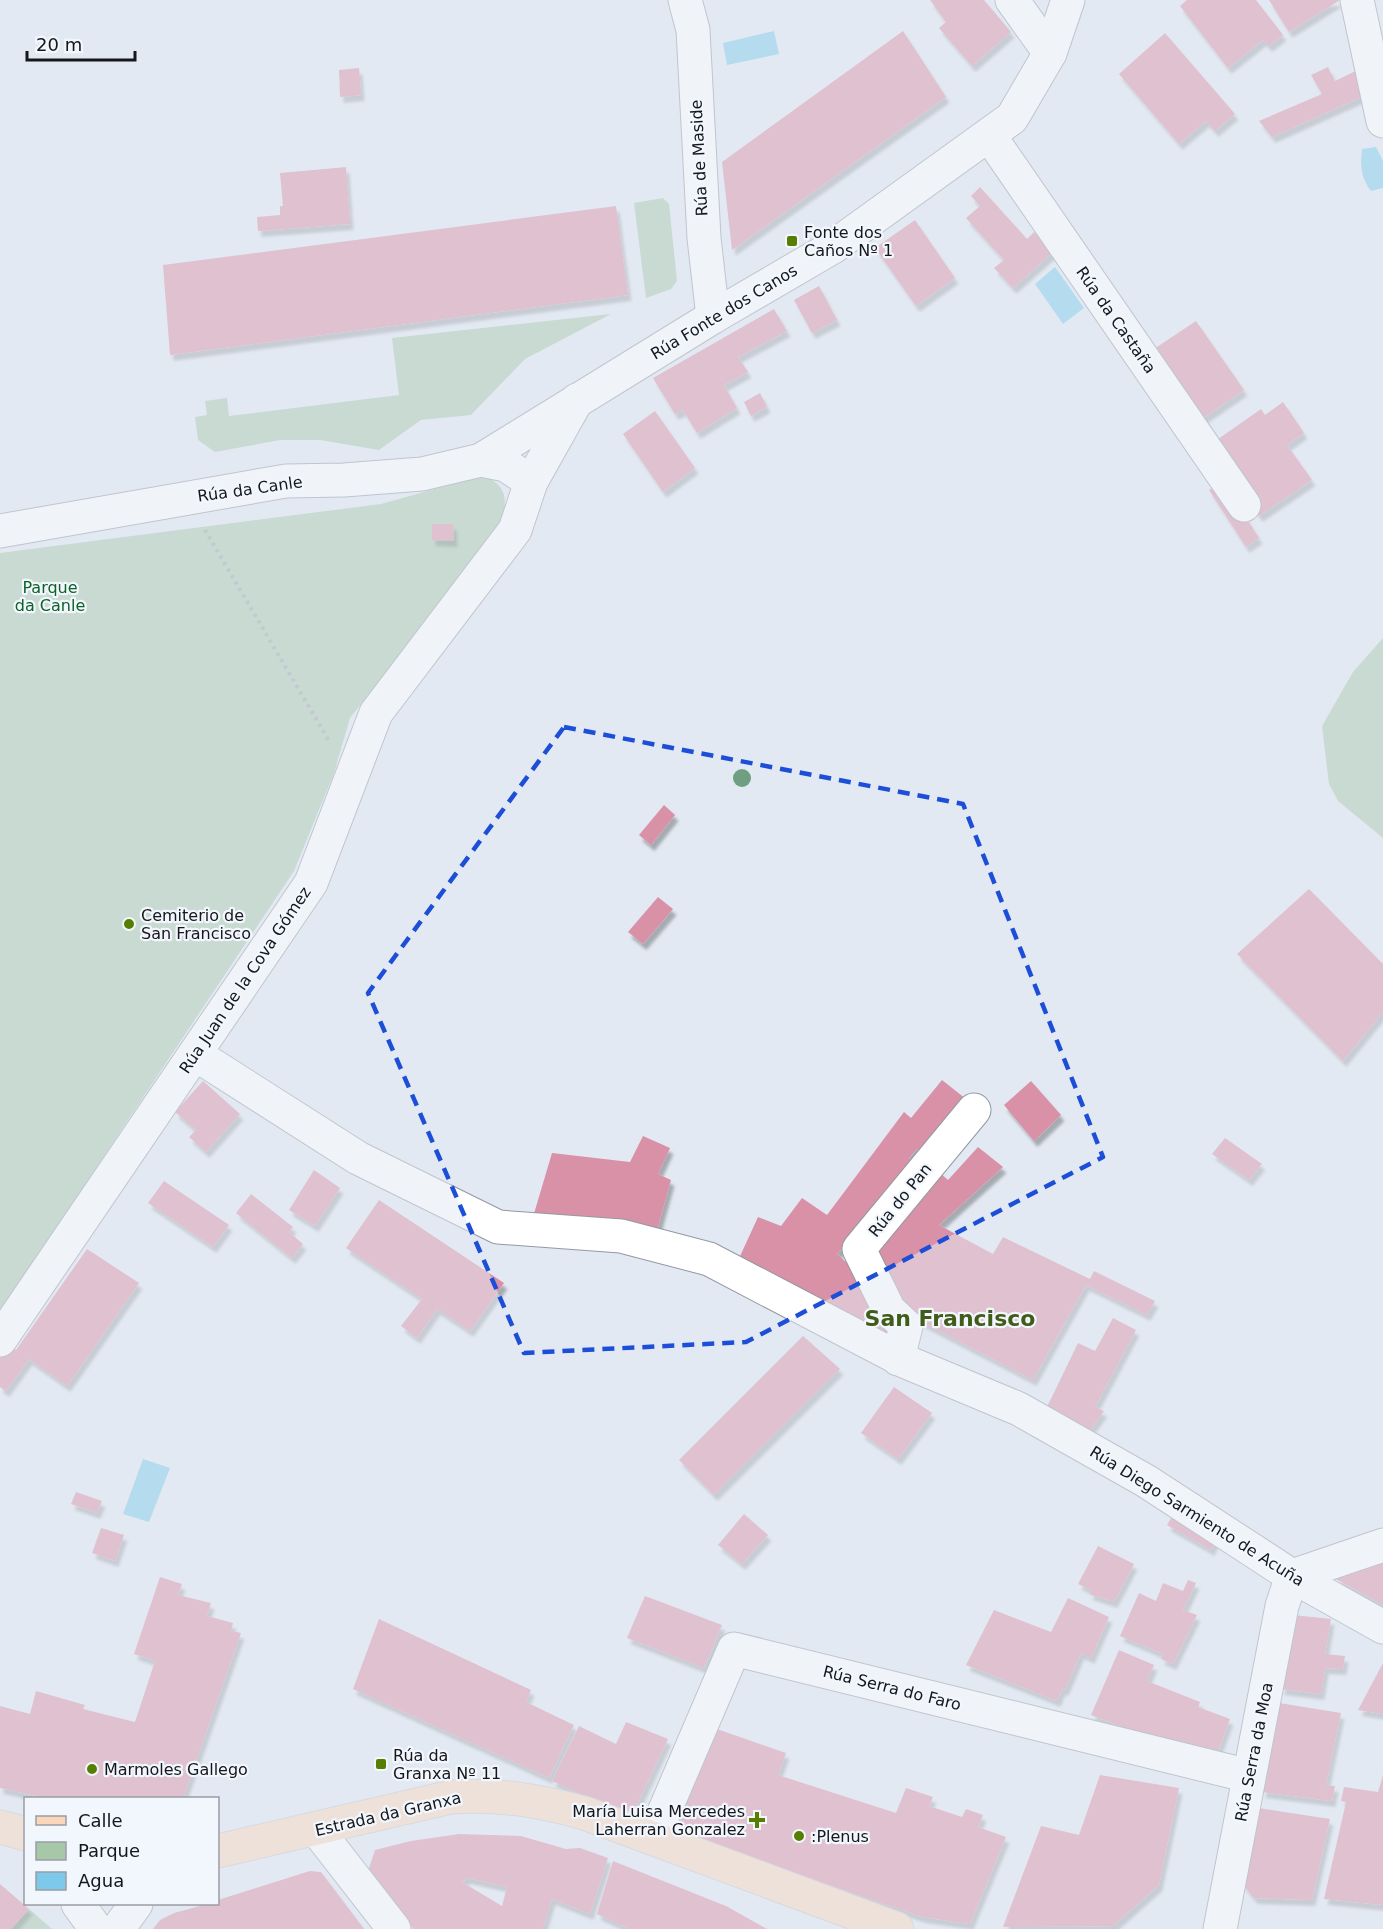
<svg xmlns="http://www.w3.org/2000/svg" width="1383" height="1929" font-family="'DejaVu Sans',sans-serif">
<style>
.green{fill:#a6c8a9}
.water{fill:#7cc9ec}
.building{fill:#d991a7;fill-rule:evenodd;filter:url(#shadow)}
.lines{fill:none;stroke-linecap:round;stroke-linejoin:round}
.minor-casing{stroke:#9499a2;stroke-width:35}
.major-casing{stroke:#c7c7c8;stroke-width:35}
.path{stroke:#9da2a9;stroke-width:4;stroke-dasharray:3 4.5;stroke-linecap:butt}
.minor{stroke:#fff;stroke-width:33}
.major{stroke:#fad7ba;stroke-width:33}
.tree{fill:#6e9f81}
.marked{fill:none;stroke:#1d4ed8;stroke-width:4.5;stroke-dasharray:12 8;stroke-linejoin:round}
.poi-dot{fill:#567f02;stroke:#f2f6fd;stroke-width:2}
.labels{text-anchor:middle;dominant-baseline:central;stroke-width:4.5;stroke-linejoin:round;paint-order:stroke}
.street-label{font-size:16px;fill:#15171a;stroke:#f2f6fd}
.poi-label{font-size:16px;fill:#15171a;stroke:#f2f6fd;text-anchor:start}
.park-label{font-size:16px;fill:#0e6225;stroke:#f2f6fd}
.district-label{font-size:22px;font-weight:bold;fill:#415c18;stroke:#f2f6fd}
</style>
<defs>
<filter id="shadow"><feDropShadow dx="3.5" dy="6" stdDeviation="1.5" flood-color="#0004"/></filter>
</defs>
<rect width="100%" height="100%" fill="#e3e9f2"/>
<g class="green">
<polygon points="663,198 669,204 677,281 671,289 646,298 634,203"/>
<polygon points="611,314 525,359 471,415 421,420 379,450 320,440 280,440 215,452 198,440 195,417 207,415 205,401 227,398 229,416 399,395 392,338"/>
<path d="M481,476C517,485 505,517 492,539L350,718L334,773L294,871L0,1312V553L381,504Z"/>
<polygon points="1383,638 1383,838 1338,801 1329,784 1322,726 1353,672"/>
<polygon points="29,1909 52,1929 11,1929"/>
</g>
<g class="water">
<polygon points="774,31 779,54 727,65 723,43"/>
<path d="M1376,147L1383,161V188L1371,191C1361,178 1360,166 1362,149Z"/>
<polygon points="1055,267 1084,308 1063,324 1035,284"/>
<polygon points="143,1459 170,1468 149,1522 123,1514"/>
</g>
<g class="building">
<polygon points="930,0 984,0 1011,32 972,66 939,28 946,22"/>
<polygon points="1187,0 1256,0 1283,35 1269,46 1263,40 1228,68 1180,6"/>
<polygon points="1269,0 1340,0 1289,32"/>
<polygon points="903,31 946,97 732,250 722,162"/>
<polygon points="1165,33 1235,114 1215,131 1206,121 1179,144 1119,74"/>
<polygon points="1328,67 1335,81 1364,67 1370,93 1272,137 1259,121 1322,94 1311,75"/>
<polygon points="359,68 361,95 340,97 339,70"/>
<polygon points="346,167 350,224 258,231 257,217 280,215 280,206 283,206 280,173"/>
<polygon points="980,187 1027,239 1034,232 1053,252 1013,288 994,268 1004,260 966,218 980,206 971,196"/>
<polygon points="616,206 628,295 170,355 163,265"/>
<polygon points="915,220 955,278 916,306 875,248"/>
<polygon points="819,286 837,320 812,333 794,300"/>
<polygon points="774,309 787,331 738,357 748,372 724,385 737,408 697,433 683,410 675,414 653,378"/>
<polygon points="1196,321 1244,390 1196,423 1148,353"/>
<polygon points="760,393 767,407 751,416 744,402"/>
<polygon points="1283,402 1304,433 1287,445 1312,480 1259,516 1211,444 1261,409 1265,415"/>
<polygon points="655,411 695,468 663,492 623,434"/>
<polygon points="1223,481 1259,538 1246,547 1209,490"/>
<polygon points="432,524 453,524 454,541 432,540"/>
<polygon points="664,805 675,815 651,845 639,835"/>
<polygon points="1309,889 1383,964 1383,1012 1343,1061 1237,954"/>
<polygon points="658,897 673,909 643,944 628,932"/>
<polygon points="942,1080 971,1103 928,1157 917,1149 909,1158 919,1166 837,1254 870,1283 894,1322 879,1341 736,1265 758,1217 781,1226 802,1198 827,1215 904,1112 911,1118"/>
<polygon points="203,1081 240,1114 206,1152 189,1137 196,1130 175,1112"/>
<polygon points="1031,1081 1061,1115 1034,1141 1004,1105"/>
<polygon points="643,1136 670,1148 658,1174 671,1180 656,1234 533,1217 552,1153 630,1162"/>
<polygon points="1225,1138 1262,1164 1249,1180 1212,1154"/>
<polygon points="978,1147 1003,1167 939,1225 993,1254 1003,1237 1090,1279 1094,1271 1155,1301 1147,1315 1086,1285 1033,1380 891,1306 869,1259 932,1166 948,1180"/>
<polygon points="314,1170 340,1188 315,1226 289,1210"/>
<polygon points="164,1181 229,1225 213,1247 148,1203"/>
<polygon points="251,1194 293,1227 289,1232 303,1244 292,1258 236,1213"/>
<polygon points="379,1200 504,1283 470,1331 437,1309 417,1338 401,1326 422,1299 346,1248"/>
<polygon points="87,1249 139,1283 67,1386 29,1359 6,1391 0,1387 0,1354 7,1343 16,1350"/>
<polygon points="1113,1318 1136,1330 1095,1407 1104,1411 1090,1430 1047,1407 1078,1343 1095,1351"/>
<polygon points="803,1336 840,1369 714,1495 679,1460"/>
<polygon points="894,1387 932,1413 898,1459 861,1433"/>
<polygon points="76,1492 102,1501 97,1513 71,1504"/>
<polygon points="1174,1513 1217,1537 1211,1550 1167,1525"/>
<polygon points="744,1514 768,1535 742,1564 718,1545"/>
<polygon points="101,1528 124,1535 115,1561 92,1553"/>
<polygon points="1098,1546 1134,1564 1114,1602 1089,1594 1091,1590 1078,1584"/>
<polygon points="1383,1560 1383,1605 1334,1578"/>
<polygon points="160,1577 182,1584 178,1595 211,1603 207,1616 233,1623 231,1631 241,1633 183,1798 46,1798 0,1788 0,1706 30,1714 36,1691 85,1705 83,1709 135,1722 155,1661 134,1654"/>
<polygon points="1188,1580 1196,1583 1183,1610 1197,1615 1173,1664 1161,1659 1163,1654 1120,1636 1139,1593 1156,1601 1163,1583 1183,1591"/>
<polygon points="645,1596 722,1625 704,1668 627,1638"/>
<polygon points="1068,1598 1109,1617 1091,1658 1081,1653 1065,1690 1062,1689 1057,1701 966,1665 994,1610 1051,1632"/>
<polygon points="1293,1615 1331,1619 1325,1654 1345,1656 1343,1669 1325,1668 1321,1694 1281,1689"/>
<polygon points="379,1619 531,1690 526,1702 574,1725 549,1778 353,1689"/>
<polygon points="1119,1650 1154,1665 1147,1681 1200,1702 1198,1707 1230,1719 1215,1759 1181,1750 1091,1715"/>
<polygon points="1383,1663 1383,1714 1358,1710"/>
<polygon points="1279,1703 1341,1713 1326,1785 1335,1786 1332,1801 1262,1792"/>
<polygon points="626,1722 668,1739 636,1807 619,1812 552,1781 579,1726 616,1744"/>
<polygon points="714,1728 786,1753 778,1775 896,1813 906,1788 933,1797 929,1806 962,1817 966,1809 983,1815 978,1827 1006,1837 970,1924 922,1917 681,1834 678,1814"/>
<polygon points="1100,1775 1179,1788 1159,1885 1113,1926 1003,1927 1041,1826 1079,1835"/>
<polygon points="1383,1775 1383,1905 1324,1899 1346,1802 1341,1801 1344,1787 1378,1792"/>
<polygon points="1258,1808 1330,1819 1312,1900 1254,1898 1243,1885"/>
<path d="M459,1834L521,1836L566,1849L580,1848L608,1858L590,1914L552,1899L543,1929H414L368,1871L375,1850L411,1841ZM467,1878L507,1887L502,1906L462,1882Z"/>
<polygon points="613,1861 726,1906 767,1929 629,1929 597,1914"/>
<polygon points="310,1871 321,1872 364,1929 153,1929 160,1920 174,1913 207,1904 218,1904 218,1900"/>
<polygon points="0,1884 29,1909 11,1929 0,1929"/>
</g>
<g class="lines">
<g class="minor-casing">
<g id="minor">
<polyline points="685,0 693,30 704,238 713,317"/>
<polyline points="1012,0 1050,53"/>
<polyline points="1357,0 1383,121"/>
<polyline points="989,135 1244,505"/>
<polyline points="481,460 713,317 833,247 1012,118 1050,53 1068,0"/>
<polyline points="0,531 286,481 344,480 422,474 481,460 506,465 531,482"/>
<polyline points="195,1054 358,1158 498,1227 621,1236 709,1259 904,1361 1019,1409 1146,1481 1292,1576 1383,1627"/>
<polyline points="0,1340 311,883 376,713 515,530 531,482 577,400"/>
<polyline points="898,1359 906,1326 889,1310 859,1249 974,1110"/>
<polyline points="1292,1576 1383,1545"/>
<polyline points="317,1830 394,1929"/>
<polyline points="653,1838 734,1649 1249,1776"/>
<polyline points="78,1904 96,1929"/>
<polyline points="118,1929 136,1904"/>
<polyline points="1220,1929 1282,1606 1292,1576"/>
</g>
</g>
<g class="major-casing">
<g id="major">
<polyline points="0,1827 26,1834"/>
<path d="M218,1851L451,1797C499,1794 538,1800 584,1813L897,1929"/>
</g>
</g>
<polyline class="path" points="205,530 329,741"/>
<use href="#minor" class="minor"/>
<use href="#major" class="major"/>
</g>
<circle class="tree" cx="742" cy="778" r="9"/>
<path d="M0 0H1383V1929H0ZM564,727L963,804L1103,1157L746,1342L524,1353L368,993Z" fill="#e3e9f2" fill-opacity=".55" fill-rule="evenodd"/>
<path class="marked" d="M564,727L963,804L1103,1157L746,1342L524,1353L368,993Z"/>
<g class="poi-dot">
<rect x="786" y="235" width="12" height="12" rx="3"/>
<circle cx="129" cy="924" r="6"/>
<rect x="375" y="1758" width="12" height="12" rx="3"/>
<circle cx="92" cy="1769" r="6"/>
<path d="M754 1811h6v6h6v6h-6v6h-6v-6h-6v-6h6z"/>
<circle cx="799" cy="1836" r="6"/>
</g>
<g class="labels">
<g class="street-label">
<text transform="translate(699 158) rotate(-93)">Rúa de Maside</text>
<text transform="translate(724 312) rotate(-31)">Rúa Fonte dos Canos</text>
<text transform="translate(1116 320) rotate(55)">Rúa da Castaña</text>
<text transform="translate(250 489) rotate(-8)">Rúa da Canle</text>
<text transform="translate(245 980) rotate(-56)">Rúa Juan de la Cova Gómez</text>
<text transform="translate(900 1200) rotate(-51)">Rúa do Pan</text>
<text transform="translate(1197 1516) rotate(32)">Rúa Diego Sarmiento de Acuña</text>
<text transform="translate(892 1688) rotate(14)">Rúa Serra do Faro</text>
<text transform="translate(1254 1752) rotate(-79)">Rúa Serra da Moa</text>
<text transform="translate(388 1814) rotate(-13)">Estrada da Granxa</text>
</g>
<g class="poi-label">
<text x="804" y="232">Fonte dos<tspan x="804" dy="18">Caños Nº 1</tspan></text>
<text x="141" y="915">Cemiterio de<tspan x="141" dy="18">San Francisco</tspan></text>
<text x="393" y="1755">Rúa da<tspan x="393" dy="18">Granxa Nº 11</tspan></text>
<text x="104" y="1769">Marmoles Gallego</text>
<text x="745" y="1811" text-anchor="end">María Luisa Mercedes<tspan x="745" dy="18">Laherran Gonzalez</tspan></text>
<text x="811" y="1836">:Plenus</text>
</g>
<g class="park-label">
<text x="50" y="587">Parque<tspan x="50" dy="18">da Canle</tspan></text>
</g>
<g class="district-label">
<text x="950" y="1318">San Francisco</text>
</g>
</g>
<rect x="24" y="1797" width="195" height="108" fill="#f2f6fd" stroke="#9a9da2" stroke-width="1.5"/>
<rect x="36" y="1816" width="30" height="9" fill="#fad7ba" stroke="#9a9da2" stroke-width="1.5"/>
<text x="78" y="1827" font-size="18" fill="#15171a">Calle</text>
<rect x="36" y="1842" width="30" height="18" fill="#a6c8a9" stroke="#9a9da2" stroke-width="1.5"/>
<text x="78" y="1857" font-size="18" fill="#15171a">Parque</text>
<rect x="36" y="1872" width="30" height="18" fill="#7cc9ec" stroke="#9a9da2" stroke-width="1.5"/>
<text x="78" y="1887" font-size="18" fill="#15171a">Agua</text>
<path d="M27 51v9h108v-9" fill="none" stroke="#15171a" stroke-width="3"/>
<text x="36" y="51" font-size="18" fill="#15171a" stroke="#f2f6fd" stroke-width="4.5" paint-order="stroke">20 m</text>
</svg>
